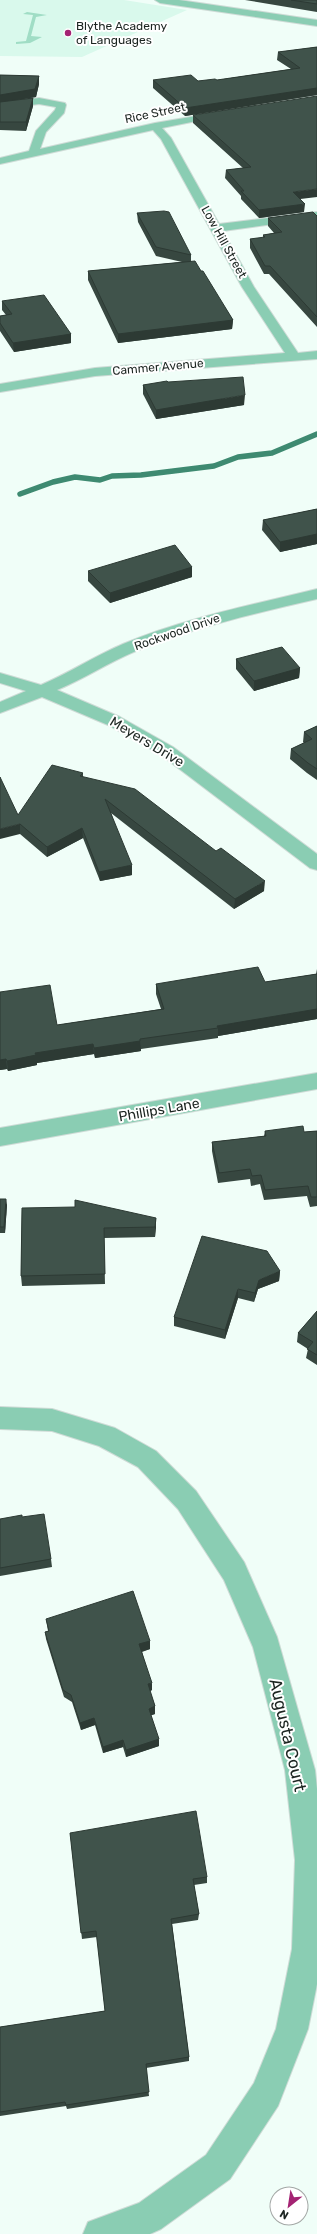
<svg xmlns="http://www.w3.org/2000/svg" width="317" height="2234" font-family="Rubik,sans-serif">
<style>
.built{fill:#d9f9ec}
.green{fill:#a0ddc5}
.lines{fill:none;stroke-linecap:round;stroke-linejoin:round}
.stream{stroke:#3e8a71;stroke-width:5.5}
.street-casing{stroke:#cedbd6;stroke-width:2}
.street{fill:#8acdb3;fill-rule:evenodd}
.wall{fill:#374740}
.shaded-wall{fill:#2d3a34}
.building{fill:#40534b;stroke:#2d3a34}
.poi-dot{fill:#a42373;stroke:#fff;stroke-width:1.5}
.labels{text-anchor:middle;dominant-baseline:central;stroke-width:4;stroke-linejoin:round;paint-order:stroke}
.far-poi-label{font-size:12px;fill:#1c2521;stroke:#fff;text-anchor:start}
.far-street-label{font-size:12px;fill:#1c2521;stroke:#fff}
.street-label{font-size:14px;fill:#1c2521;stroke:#fff}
.near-street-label{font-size:17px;fill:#1c2521;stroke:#fff}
</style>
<rect width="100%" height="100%" fill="#f0fef8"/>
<polygon class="built" points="0,0 124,0 187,10 82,57 0,56"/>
<polygon class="green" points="27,12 47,15 36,17 31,36 42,37 30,43 16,44 16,42 26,41 33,15 23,14"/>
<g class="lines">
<polyline class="stream" points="20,494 53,482 75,477 100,480 112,476 141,475 214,466 238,457 272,453 317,434"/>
<g class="street-casing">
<g id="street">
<polygon points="155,0 179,0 317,20 317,26 160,3"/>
<polygon points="39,98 65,103 66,105 64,113 46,132 40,149 155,123 226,111 226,115 162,128 171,138 219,224 317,212 317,218 223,231 254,287 298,353 317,351 317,359 95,376 0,392 0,384 95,368 285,353 242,287 161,139 153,130 0,164 0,158 29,151 36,131 55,110 56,107 39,104 0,109 0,103"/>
<path d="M317,589V599C256,613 195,627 136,651C109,662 84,679 57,690L120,717L173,747L317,854V870L310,868L161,755L108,725L42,697L0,713V702L26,691L0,683V673L41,685C69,673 95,656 123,644C185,618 252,605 317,589Z"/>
<polygon points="317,1073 317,1089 0,1146 0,1128"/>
<polygon points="0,1407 52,1409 115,1428 156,1451 196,1491 244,1562 277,1637 315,1770 317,1789 317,1984 308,2029 278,2106 230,2179 161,2229 150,2234 83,2234 88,2222 139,2203 206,2155 254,2083 276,2029 292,1949 295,1860 285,1770 253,1647 224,1580 178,1509 138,1467 99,1446 52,1431 0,1429"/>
</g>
</g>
<use href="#street" class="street"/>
</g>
<g class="wall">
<polygon points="245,0 317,0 317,12"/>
<polygon points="317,47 317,95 185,116 153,88 153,80 198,81 217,80 291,69 277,60 278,52"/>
<polygon points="0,75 39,76 39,84 36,97 9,101 33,98 33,106 26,131 0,130"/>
<polygon points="193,115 300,199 304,212 259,218 241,199 241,196 225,178 226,170 243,168 193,123"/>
<polygon points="137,213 191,255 191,261 201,271 233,320 232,329 118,343 88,280 88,271 182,262 156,256 138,222"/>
<polygon points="317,216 317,327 269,274 264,274 250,248 250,239 263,238 263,235 274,233 268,226 268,218"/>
<polygon points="2,301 71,334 71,343 14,352 0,331 0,316 6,315 2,310"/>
<polygon points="168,382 244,405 156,419 143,394 143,385"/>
<polygon points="317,509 317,544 280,552 262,530 263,520"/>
<polygon points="192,567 192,577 110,603 88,581 88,571"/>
<polygon points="236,659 300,668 299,678 254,691 236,669"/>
<polygon points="317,726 317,780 307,773 290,759 291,749 304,743 303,742 304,732"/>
<polygon points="83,773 83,777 264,891 234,909 111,813 132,875 100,881 83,838 47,857 20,834 18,815"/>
<polygon points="317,969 317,1019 218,1036 218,1038 141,1049 141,1051 95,1058 94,1054 37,1063 37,1065 8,1071 7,1069 0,1070 0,992 57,1025 161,1009 156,994 156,984 265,982 316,974"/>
<polygon points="265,1131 304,1132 317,1131 317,1206 310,1207 307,1196 264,1200 260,1184 251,1186 250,1179 218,1183 212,1151 212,1142 264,1136"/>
<polygon points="0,1199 7,1205 5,1233 0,1233"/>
<polygon points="22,1208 156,1218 155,1237 104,1238 105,1284 22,1286 21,1276"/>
<polygon points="280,1271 279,1281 258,1289 254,1302 238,1298 225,1339 174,1326 174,1317"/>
<polygon points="317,1311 317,1365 306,1358 308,1349 297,1342 298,1333"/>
<polygon points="22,1517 51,1559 52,1567 0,1576 0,1519"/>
<polygon points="46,1619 150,1641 150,1649 142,1652 152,1690 150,1691 155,1706 155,1714 151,1715 159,1746 126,1757 123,1747 103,1753 95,1725 81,1730 72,1702 64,1697 46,1639 45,1632 48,1631"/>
<polygon points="70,1833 207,1877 207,1883 194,1885 199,1914 198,1920 172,1924 189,2057 189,2061 146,2068 149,2096 67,2109 66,2106 0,2116 0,2027 105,2011 97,1937 82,1939"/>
</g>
<g class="shaded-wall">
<polygon points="39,76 39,84 36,97 0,103 0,95"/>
<polygon points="317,88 317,95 185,116 185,108"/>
<polygon points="33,98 33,106 26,131 26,122"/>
<polygon points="317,189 317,197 292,200 293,192"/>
<polygon points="305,204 304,212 259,218 259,210"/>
<polygon points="233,320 232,329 118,343 118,334"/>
<polygon points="71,334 71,343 14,352 13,343"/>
<polygon points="245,395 244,405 156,419 156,410"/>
<polygon points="317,534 317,544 280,552 280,542"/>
<polygon points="192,567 192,577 110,603 110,593"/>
<polygon points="300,668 299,678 254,691 254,681"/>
<polygon points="20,824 20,834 0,839 0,829"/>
<polygon points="82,828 83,838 47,857 47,847"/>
<polygon points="132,865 132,875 100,881 99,872"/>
<polygon points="265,881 264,891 234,909 235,899"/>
<polygon points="317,1009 317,1019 218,1036 218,1028 217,1026"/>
<polygon points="140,1041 141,1051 95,1058 94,1048"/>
<polygon points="93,1044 94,1054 37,1063 37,1065 8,1071 7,1061 35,1053"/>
<polygon points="6,1059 7,1069 0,1070 0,1060"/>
<polygon points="6,1199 7,1205 5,1233 4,1227"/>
<polygon points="156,1218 156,1228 155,1237 155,1227"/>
<polygon points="280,1271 279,1281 258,1289 254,1302 255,1293 259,1280"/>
<polygon points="238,1289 238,1298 225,1339 225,1330"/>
<polygon points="150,1641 150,1649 140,1652 139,1644"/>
<polygon points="152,1683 152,1690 148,1692 148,1684"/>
<polygon points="155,1706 155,1714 149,1716 149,1709"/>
<polygon points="94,1718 95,1725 81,1730 80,1723"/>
<polygon points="159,1739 159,1746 126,1757 126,1750"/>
<polygon points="123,1740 123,1747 103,1753 103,1747"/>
</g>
<g class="building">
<polygon points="291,0 317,0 317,4"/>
<polygon points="317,47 317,88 185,108 153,80 191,75 198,81 215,79 217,80 300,68 278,52"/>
<polygon points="0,75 39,76 35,89 0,95"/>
<polygon points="317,96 317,189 293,192 305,204 259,210 241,191 244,191 226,170 251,167 193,115"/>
<polygon points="33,98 26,122 0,122 0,102"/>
<polygon points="164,211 169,212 191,255 156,247 137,213"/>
<polygon points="313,212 317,216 317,317 270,266 265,266 250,239 265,237 263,235 282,232 268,218"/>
<polygon points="195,261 201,271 203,271 233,320 118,334 88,271"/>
<polygon points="44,295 71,334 13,343 0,323 0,316 12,314 2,301"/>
<polygon points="243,377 245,395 156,410 143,385 167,381 168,382"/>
<polygon points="317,509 317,534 280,542 263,520"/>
<polygon points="175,545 192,567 110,593 88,571"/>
<polygon points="282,647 300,668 254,681 236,659"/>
<polygon points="317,726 317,769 308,763 291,749 312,739 304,732"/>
<polygon points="52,765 83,773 80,776 135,789 216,851 221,848 265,881 235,899 105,799 132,865 99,872 82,828 47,847 20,824 0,829 0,777 18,815"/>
<polygon points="258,967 265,982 317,974 317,1009 217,1026 218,1028 140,1039 140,1041 94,1048 93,1044 35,1053 36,1055 7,1061 6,1059 0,1060 0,992 50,985 57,1025 164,1009 156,984"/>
<polygon points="303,1126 304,1132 317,1131 317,1197 311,1197 308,1186 265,1190 261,1175 252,1176 250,1169 219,1173 212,1142 266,1136 265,1131"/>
<polygon points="0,1199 6,1199 4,1227 0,1227"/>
<polygon points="75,1200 156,1218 155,1227 104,1228 105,1274 21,1276 22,1208 75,1207"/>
<polygon points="202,1236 267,1251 280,1271 259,1280 255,1293 238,1289 225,1330 174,1317"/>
<polygon points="317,1311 317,1355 307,1349 313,1342 298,1333"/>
<polygon points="44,1514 51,1559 0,1568 0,1519 22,1515 22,1517"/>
<polygon points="133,1591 150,1641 139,1644 152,1683 148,1684 155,1706 149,1709 159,1739 126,1750 123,1740 103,1747 94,1718 80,1723 71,1695 63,1690 45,1632 49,1631 46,1619"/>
<polygon points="196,1811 207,1877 193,1879 199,1914 171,1919 189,2057 146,2064 149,2092 66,2105 65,2102 0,2112 0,2027 105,2011 96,1931 81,1933 70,1833"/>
</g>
<circle class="poi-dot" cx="68" cy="33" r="4"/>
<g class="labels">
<g class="far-poi-label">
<text x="76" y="26">Blythe Academy<tspan x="76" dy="14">of Languages</tspan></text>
</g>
<g class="far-street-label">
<text transform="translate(155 113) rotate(-12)">Rice Street</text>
<text transform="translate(224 242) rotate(61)">Low Hill Street</text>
<text transform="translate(158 367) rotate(-5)">Cammer Avenue</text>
<text transform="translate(177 632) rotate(-19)">Rockwood Drive</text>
</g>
<g class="street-label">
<text transform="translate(147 742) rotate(31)">Meyers Drive</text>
<text transform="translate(159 1110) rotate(-10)">Phillips Lane</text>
</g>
<g class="near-street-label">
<text transform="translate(288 1735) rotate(77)">Augusta Court</text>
</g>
</g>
<g transform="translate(289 2206) rotate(210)"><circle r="19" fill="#ffffff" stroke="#a4a8a6"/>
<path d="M0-3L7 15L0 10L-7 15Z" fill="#a42373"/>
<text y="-6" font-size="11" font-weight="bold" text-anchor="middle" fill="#1c2521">N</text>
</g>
</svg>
